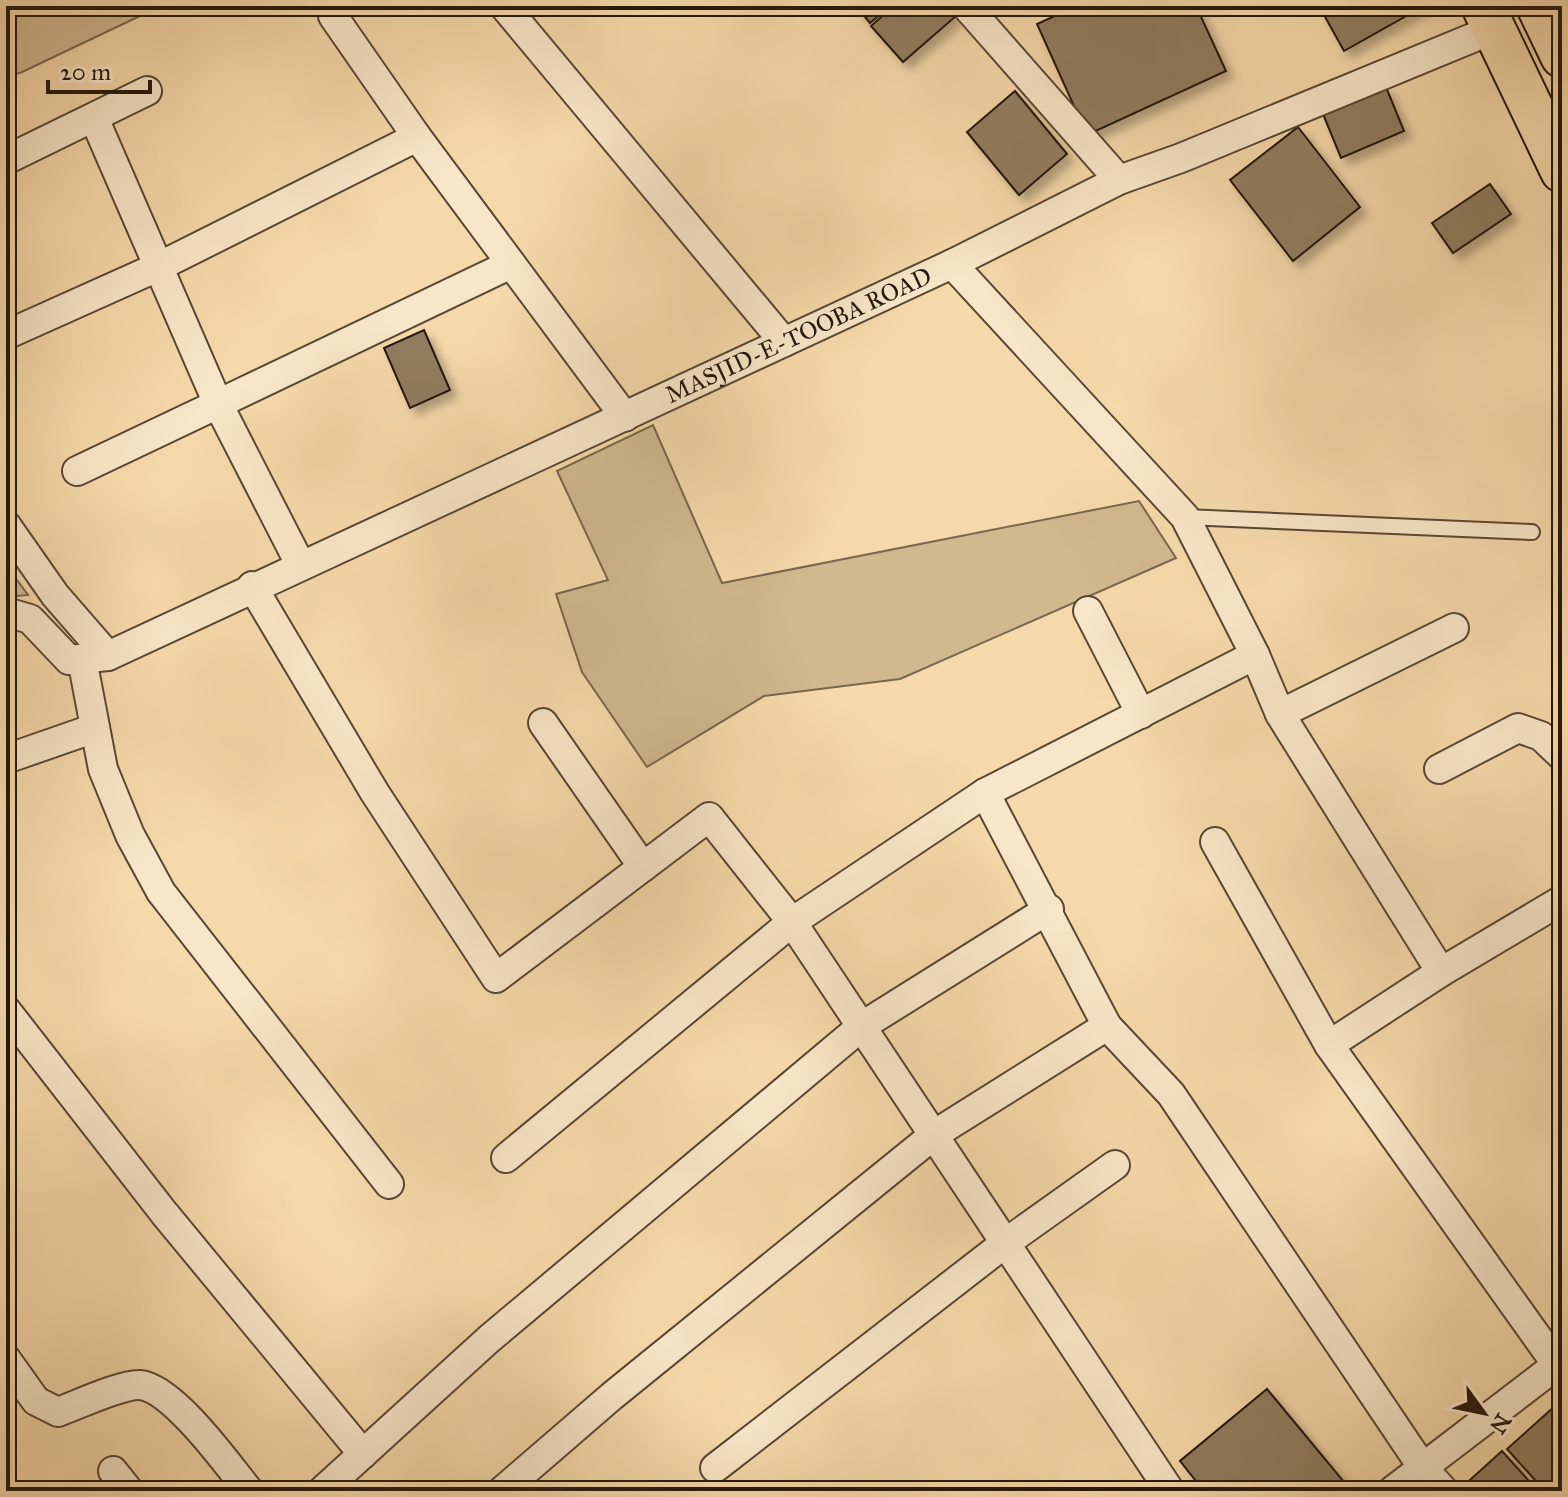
<svg xmlns="http://www.w3.org/2000/svg" width="1568" height="1497" font-family="'IM FELL Great Primer',serif">
<style>
.green{fill:#d2b88f;stroke:#7a674e;stroke-width:2}
.building{fill:#917b5e;stroke:#23160c;stroke-width:2;filter:url(#shadow)}
.lines{fill:none;stroke-linecap:round;stroke-linejoin:round}
.service-casing{stroke:#584734;stroke-width:18}
.minor-casing{stroke:#584734;stroke-width:32}
.primary-casing{stroke:#23160c;stroke-width:46}
.service{stroke:#f9e6c8;stroke-width:14}
.minor{stroke:#f9e6c8;stroke-width:28}
.primary{stroke:#f6d9aa;stroke-width:42}
.labels{text-anchor:middle;dominant-baseline:central;stroke-width:8;stroke-linejoin:round;paint-order:stroke}
.street-label{font-size:24px;fill:#23160c;stroke:#f9e6c8}
</style>
<defs>
<filter id="shadow"><feDropShadow dx="7" dy="7" stdDeviation="4" flood-color="#0004"/></filter>
</defs>
<rect width="100%" height="100%" fill="#f6d9aa"/>
<filter id="stains"><feTurbulence type="fractalNoise" baseFrequency=".0025" numOctaves="4"/><feColorMatrix values="0 0 0 0 .2 0 0 0 0 .09 0 0 0 0 .02 0 0 0 .5 -.17"/></filter>
<radialGradient id="worn" r=".72"><stop offset=".6" stop-color="#630" stop-opacity="0"/><stop offset="1" stop-color="#630" stop-opacity=".3"/></radialGradient>
<g class="green">
<polygon points="6,6 161,6 20,73 6,75"/>
<polygon points="653,425 722,583 1139,501 1176,558 900,679 764,696 647,767 582,672 556,594 608,580 557,471"/>
<polygon points="6,565 28,595 6,597"/>
</g>
<g class="building">
<polygon points="856,6 890,6 870,23"/>
<polygon points="894,6 947,6 956,16 903,62 871,26"/>
<polygon points="1077,6 1196,6 1226,71 1087,135 1037,24"/>
<polygon points="1319,6 1424,6 1344,51"/>
<polygon points="1386,87 1404,131 1341,158 1323,114"/>
<polygon points="1015,91 1067,154 1019,195 967,132"/>
<polygon points="1298,127 1360,207 1293,261 1230,180"/>
<polygon points="1490,184 1511,214 1453,253 1432,223"/>
<polygon points="424,330 450,390 410,408 384,348"/>
<polygon points="1267,1389 1349,1488 1346,1491 1204,1491 1180,1461"/>
<polygon points="1555,1406 1562,1414 1562,1491 1545,1491 1507,1449"/>
<polygon points="1502,1451 1538,1491 1461,1491 1460,1489"/>
</g>
<g class="lines">
<g class="service-casing">
<polyline id="service" points="1185,517 1532,532"/>
</g>
<g class="minor-casing">
<g id="minor">
<polyline points="504,6 784,342"/>
<polyline points="966,6 1119,180"/>
<polyline points="333,16 417,137"/>
<polyline points="6,160 147,91"/>
<polyline points="952,264 1185,517 1255,655 1280,714 1441,972 1329,1045 1562,1372"/>
<polyline points="6,335 160,266 417,137 625,417"/>
<polyline points="77,471 218,404 94,118"/>
<polyline points="6,525 55,595 108,656"/>
<polyline points="301,566 218,404 511,264"/>
<polyline points="252,586 375,793 496,978 709,817 792,922 1170,1491"/>
<polyline points="1088,611 1141,714"/>
<path id="s1" d="M6,612L30,619L69,660L108,656L952,264L1119,180L1181,158L1494,29"/>
<polyline points="82,659 103,769 130,835 161,892 389,1184"/>
<polyline points="1280,714 1454,628"/>
<polyline points="543,723 643,867"/>
<polyline points="6,759 95,728"/>
<polyline points="1439,769 1518,728 1541,736 1562,756"/>
<polyline points="985,793 1107,1026 1171,1094 1423,1468 1444,1491"/>
<polyline points="1215,842 1329,1045"/>
<polyline points="1441,972 1562,900"/>
<polyline points="6,1010 164,1213 363,1454"/>
<polyline points="506,1158 792,922 985,793 1255,655"/>
<path d="M6,1359L36,1401L58,1412C77,1405 122,1384 140,1385C173,1388 228,1465 249,1491"/>
<polyline points="715,1468 1004,1244 1115,1165"/>
<polyline points="113,1471 129,1491"/>
<polyline points="322,1491 489,1339 862,1026 1049,909"/>
<polyline points="502,1491 612,1396 935,1134 1107,1026"/>
<polyline points="1392,1491 1562,1361"/>
</g>
</g>
<g class="primary-casing">
<g id="primary">
<polyline points="1483,6 1562,171"/>
<polyline points="1538,6 1562,56"/>
</g>
</g>
<use href="#service" class="service"/>
<use href="#minor" class="minor"/>
<use href="#primary" class="primary"/>
</g>
<g class="labels">
<g class="street-label">
<text stroke="none"><textPath href="#s1" startOffset="882">MASJID-E-TOOBA ROAD</textPath></text>
</g>
</g>
<rect width="1568" height="1497" fill="none" stroke="#f6d9aa" stroke-width="32"/>
<rect x="8" y="8" width="1552" height="1481" fill="none" stroke="#23160c" stroke-width="4"/>
<rect x="16" y="16" width="1536" height="1465" fill="none" stroke="#23160c" stroke-width="2"/>
<g transform="translate(1484 1413) rotate(123)" stroke="#f9e6c8" stroke-width="6" paint-order="stroke">
<path d="M0-6L14 30L0 20L-14 30Z" fill="#23160c"/>
<text y="-12" font-size="22" font-weight="bold" text-anchor="middle" fill="#23160c">N</text>
</g>
<path d="M48 80v12h102v-12" fill="none" stroke="#23160c" stroke-width="4"/>
<text x="60" y="80" font-size="24" fill="#23160c" stroke="#f9e6c8" stroke-width="6" paint-order="stroke">20 m</text>
<rect width="100%" height="100%" filter="url(#stains)"/>
<rect width="100%" height="100%" fill="url(#worn)"/>
</svg>
